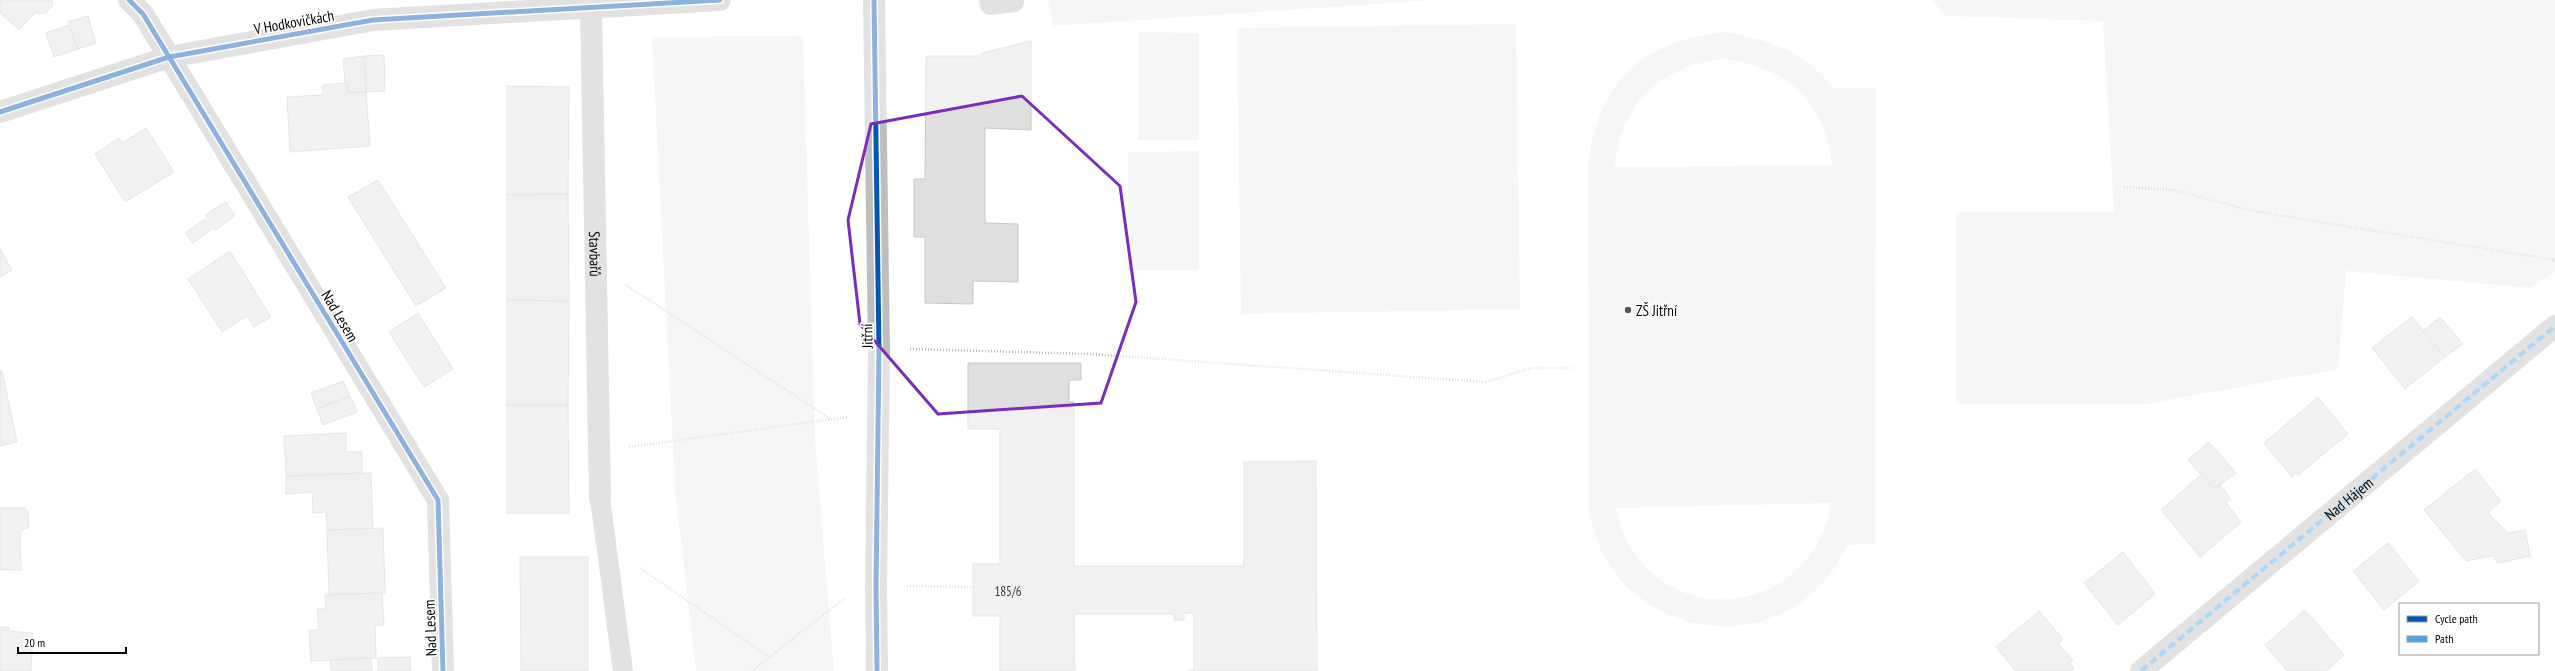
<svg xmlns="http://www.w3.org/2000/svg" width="2555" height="671" font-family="'PT Sans Narrow',sans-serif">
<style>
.green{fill:#ececec;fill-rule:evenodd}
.building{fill:#dfdfdf;stroke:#c7c7c7}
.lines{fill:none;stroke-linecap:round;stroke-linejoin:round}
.path{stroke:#b9b9b9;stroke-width:2.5;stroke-dasharray:1 2;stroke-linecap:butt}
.lane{stroke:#bebebe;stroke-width:20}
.street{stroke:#bebebe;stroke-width:22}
.quiet{stroke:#3fa9f5;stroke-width:4;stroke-dasharray:8 4;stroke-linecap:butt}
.cycleway-casing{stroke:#fff;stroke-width:8}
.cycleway{stroke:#0057b8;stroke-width:5}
.marked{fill:none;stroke:#7b2cbf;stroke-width:3;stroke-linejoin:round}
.poi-dot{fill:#595959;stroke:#fff;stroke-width:1.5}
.labels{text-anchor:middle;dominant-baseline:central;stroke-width:3.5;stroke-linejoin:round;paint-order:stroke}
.number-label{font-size:13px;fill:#383838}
.street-label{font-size:15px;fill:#000;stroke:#fff}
.poi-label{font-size:15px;fill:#000;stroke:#fff;text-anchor:start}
</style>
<rect width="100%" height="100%" fill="#fff"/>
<g class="green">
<polygon points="1048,0 1434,0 1053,26"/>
<polygon points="1933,0 2555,0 2555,272 2531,288 2346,271 2338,369 2146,404 1956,404 1956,212 2114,212 2103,21 1944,16"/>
<polygon points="1516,24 1520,309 1241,314 1237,28"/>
<polygon points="1138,32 1199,33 1199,140 1138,140"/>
<path d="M1723,32C1766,38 1806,52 1833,88H1876L1875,544L1847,545C1804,645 1671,654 1609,565C1598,549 1594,530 1589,512L1588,166C1598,83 1640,42 1723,32ZM1723,59C1786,67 1825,100 1832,165L1615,167C1621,102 1660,67 1723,59ZM1831,503C1816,603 1690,636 1632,550C1624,538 1620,523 1616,508Z"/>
<polygon points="803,36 815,441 834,671 696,671 675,489 652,37"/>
<polygon points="1199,151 1199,270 1128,270 1128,152"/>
</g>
<g class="building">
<polygon points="0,0 52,0 53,5 46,13 35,13 19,30 0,13"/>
<polygon points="88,16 96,43 78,49 68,22"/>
<polygon points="69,25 78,49 54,57 46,33"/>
<polygon points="1031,41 1031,130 985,128 985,223 1018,224 1018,282 973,281 973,304 925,303 925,237 914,237 914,179 925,179 926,56 982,56 982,53"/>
<polygon points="384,55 385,91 366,92 364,56"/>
<polygon points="364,56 366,92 348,93 347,83 345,83 343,59"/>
<polygon points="345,83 347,83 348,93 366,92 370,146 290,152 287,97 323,95 323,85"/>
<polygon points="507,86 569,87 568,194 507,195"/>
<polygon points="146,128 174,172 125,202 95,154 119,138 122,143"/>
<polygon points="378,180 446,288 416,306 348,197"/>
<polygon points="568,194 569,301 507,300 507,195"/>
<polygon points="226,202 235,216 215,230 205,215"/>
<polygon points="205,219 212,229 193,243 185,233"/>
<polygon points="0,249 12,270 0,277"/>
<polygon points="230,251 271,317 254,327 247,316 222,332 188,279"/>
<polygon points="507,300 569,301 568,405 507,405"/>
<polygon points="418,313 453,369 424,387 389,332"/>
<polygon points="2412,317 2445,357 2405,389 2372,348"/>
<polygon points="2440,317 2463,344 2445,357 2423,331"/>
<polygon points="968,363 1081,363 1081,380 1069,380 1069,402 1074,402 1074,566 1244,566 1244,462 1316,461 1317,671 1187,671 1194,670 1194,613 1184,613 1184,620 1174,620 1174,614 1074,614 1075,671 1000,671 1000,616 973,616 973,564 1000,564 1000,429 968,429"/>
<polygon points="0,371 2,371 17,442 0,446"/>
<polygon points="343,381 350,396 317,409 311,393"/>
<polygon points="350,396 357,412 323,425 317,409"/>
<polygon points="2318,397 2348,434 2298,475 2296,473 2292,477 2264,443"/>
<polygon points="507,405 568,405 569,513 507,513"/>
<polygon points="346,433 346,452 362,452 362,473 286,476 284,436"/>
<polygon points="2209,442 2236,473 2214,489 2188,460"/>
<polygon points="2475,469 2501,501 2488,513 2508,533 2525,530 2530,556 2498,563 2492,556 2466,561 2424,510"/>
<polygon points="371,473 373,529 327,530 326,512 313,513 312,492 286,494 286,476"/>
<polygon points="2202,474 2214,489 2220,485 2231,499 2226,503 2241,522 2200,557 2161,510"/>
<polygon points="0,508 25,508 28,512 29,527 20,531 21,570 0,570"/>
<polygon points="383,528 385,593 329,595 327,530"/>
<polygon points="2388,543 2419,581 2384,610 2353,571"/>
<polygon points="2123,552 2155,594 2118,625 2084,583"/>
<polygon points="520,557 588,557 588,671 521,671"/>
<polygon points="382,593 384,625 375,625 376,658 311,661 309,630 319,630 317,609 326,609 325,595"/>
<polygon points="2305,610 2344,655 2326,671 2287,671 2265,645"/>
<polygon points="2039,611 2063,639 2058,643 2073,661 2070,663 2074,669 2071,671 2016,671 1996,647"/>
<polygon points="0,627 9,627 9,631 33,633 31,671 0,671"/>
<polygon points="410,657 411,671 378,671 378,658"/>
<polygon points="371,658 372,671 331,671 330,660"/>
</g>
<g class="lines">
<g class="path">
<polyline points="2124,187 2173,190 2253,211 2555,260"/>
<polyline points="626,285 832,420"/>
<polyline points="910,349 1091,354 1486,382 1531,368 1572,368"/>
<polyline points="629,447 848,417"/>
<polyline points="640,568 769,657"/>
<polyline points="907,586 972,587"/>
<polyline points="752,671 845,598"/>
</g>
<g class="lane">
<polyline points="989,0 990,5 1014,2"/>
<polyline points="600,498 623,671"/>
</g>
<g class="street">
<polyline points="129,0 143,14 438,500 443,671"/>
<polyline points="874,0 879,350 876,587 877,671"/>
<path id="s1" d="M591,9L600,498"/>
<polyline points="0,112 169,57 373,20 720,0"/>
<path id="s2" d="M2141,671L2555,326"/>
</g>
<polyline class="quiet" points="2141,671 2555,326"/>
<g class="cycleway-casing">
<g id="cycleway">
<polyline points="129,0 143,14 438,500 443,671"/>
<polyline points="874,0 879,350 876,587 877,671"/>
<polyline points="0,112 169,57 373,20 720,0"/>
</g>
</g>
<use href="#cycleway" class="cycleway"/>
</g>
<path d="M0 0H2555V671H0ZM1022,96L1120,186L1136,302L1101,403L938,414L860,324L848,220L871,124Z" fill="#fff" fill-opacity=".55" fill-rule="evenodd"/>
<path class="marked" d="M1022,96L1120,186L1136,302L1101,403L938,414L860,324L848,220L871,124Z"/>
<circle class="poi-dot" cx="1628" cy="310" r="4"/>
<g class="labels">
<g class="number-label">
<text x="1008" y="591">185/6</text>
</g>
<g class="street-label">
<text transform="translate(294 22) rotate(-10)">V Hodkovičkách</text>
<text stroke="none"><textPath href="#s1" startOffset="245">Stavbařů</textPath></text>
<text transform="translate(340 316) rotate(59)">Nad Lesem</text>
<text transform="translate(867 336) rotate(-91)">Jitřní</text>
<text stroke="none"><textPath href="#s2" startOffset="270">Nad Hájem</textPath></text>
<text transform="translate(430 628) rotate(-92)">Nad Lesem</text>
</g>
<g class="poi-label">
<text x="1636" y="310">ZŠ Jitřní</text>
</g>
</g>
<rect x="2399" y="603" width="140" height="52" fill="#ffffff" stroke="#999999"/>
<rect x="2407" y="616" width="20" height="6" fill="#0057b8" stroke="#999999"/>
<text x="2435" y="623" font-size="12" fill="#000000">Cycle path</text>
<rect x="2407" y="636" width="20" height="6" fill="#3fa9f5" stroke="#999999"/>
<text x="2435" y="643" font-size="12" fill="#000000">Path</text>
<path d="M18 647v6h108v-6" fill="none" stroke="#000000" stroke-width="2"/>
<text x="24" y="647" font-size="12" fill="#000000" stroke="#ffffff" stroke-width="3" paint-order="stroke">20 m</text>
</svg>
